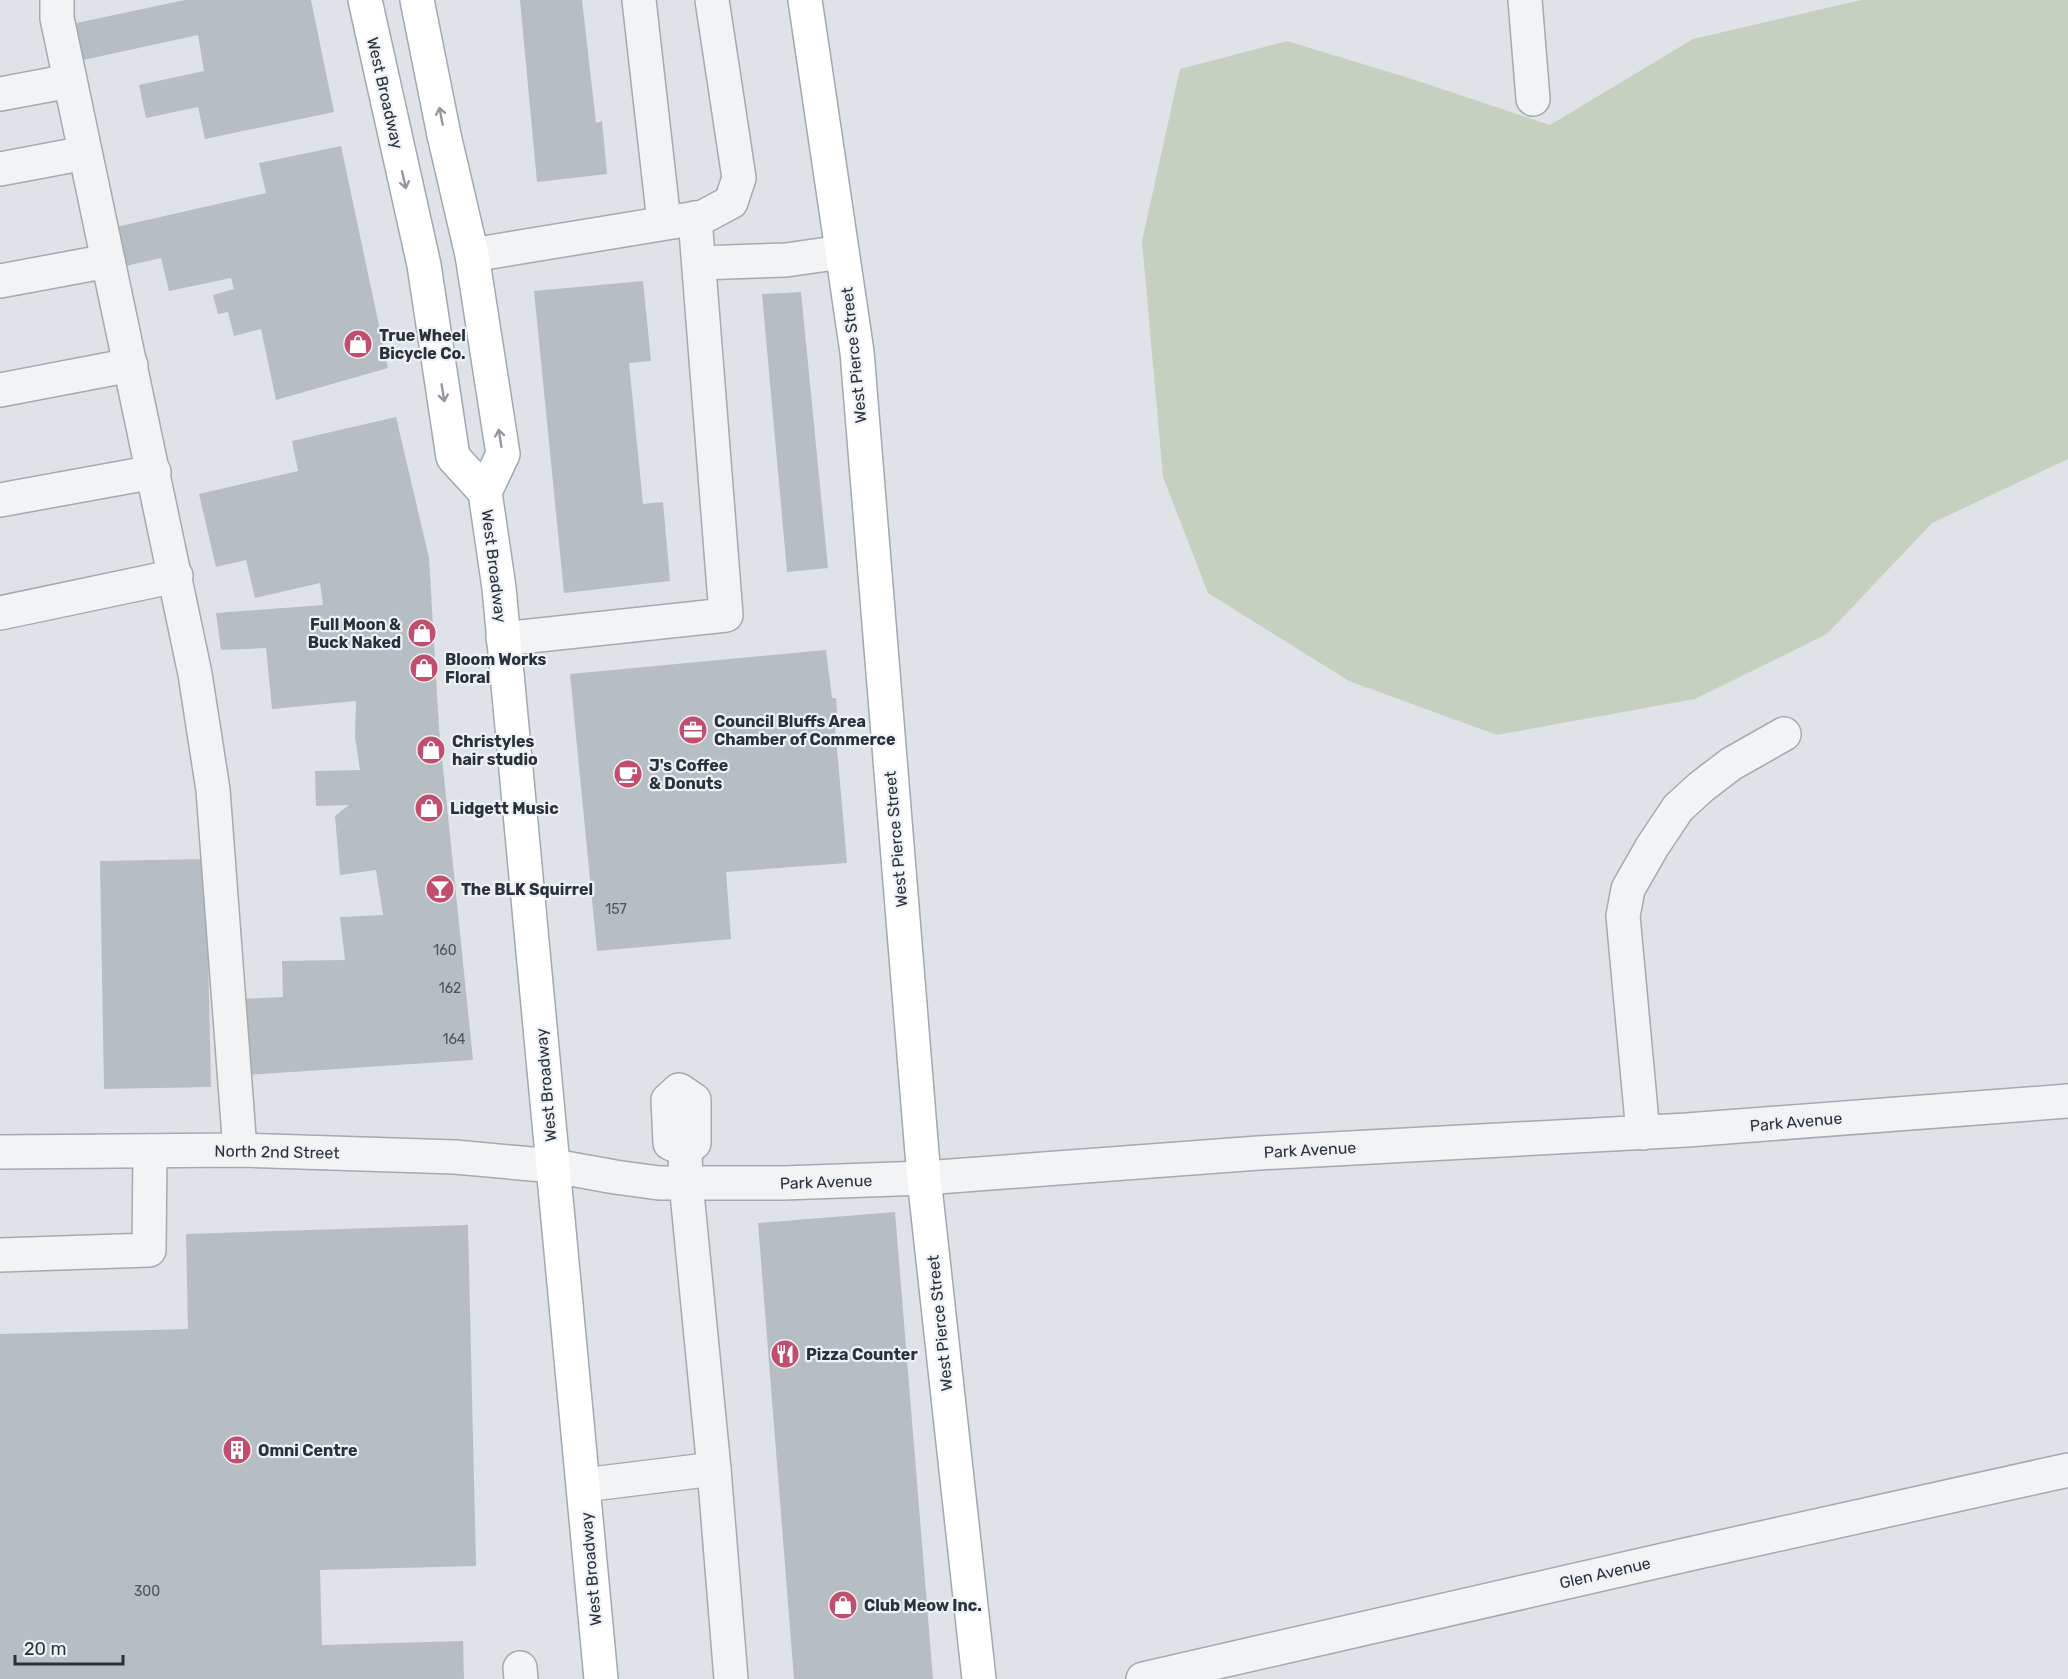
<svg xmlns="http://www.w3.org/2000/svg" width="2068" height="1679" font-family="Rubik,sans-serif">
<style>
.green{fill:#c6d0c1}
.building{fill:#b6bdc3}
.lines{fill:none;stroke-linecap:round;stroke-linejoin:round}
.minor-casing{stroke:#a5aab0;stroke-width:36}
.major-casing{stroke:#9fa9b1;stroke-width:36}
.minor{stroke:#f1f3f5;stroke-width:33}
.major{stroke:#fff;stroke-width:33}
.oneway{stroke:#94989e}
.labels{text-anchor:middle;dominant-baseline:central;stroke-width:4.5;stroke-linejoin:round;paint-order:stroke}
.number-label{font-size:14px;fill:#4c555e}
.street-label{font-size:16px;fill:#29323c;stroke:#eef1f5}
.poi-label{font-size:16px;font-weight:bold;fill:#29323c;stroke:#eef1f5;text-anchor:start}
</style>
<rect width="100%" height="100%" fill="#dfe3e7"/>
<polygon class="green" points="1861,0 2068,0 2068,459 1932,523 1827,634 1695,699 1497,735 1349,681 1208,593 1163,477 1142,241 1180,69 1287,41 1412,79 1550,125 1693,39"/>
<g class="building">
<polygon points="185,0 311,0 334,112 205,139 198,107 146,118 139,85 204,71 198,35 74,62 67,25"/>
<polygon points="520,0 582,0 596,123 602,121 607,174 537,182"/>
<polygon points="341,146 388,368 276,400 261,329 234,336 228,312 218,314 213,295 234,289 231,278 169,291 161,258 126,266 116,227 266,193 259,163"/>
<polygon points="643,281 651,361 629,363 643,504 663,502 670,581 564,593 534,291"/>
<polygon points="801,292 828,568 787,572 762,294"/>
<polygon points="396,417 429,558 439,728 473,1060 246,1075 241,999 283,997 282,961 345,960 340,917 383,915 376,870 340,875 335,816 349,805 316,806 315,771 360,770 355,737 356,701 272,709 266,648 221,650 216,613 323,605 320,583 255,598 246,560 216,567 199,494 298,471 292,441"/>
<polygon points="826,650 832,698 836,698 838,725 835,726 847,863 726,872 731,939 597,951 570,674"/>
<polygon points="206,859 211,1087 104,1089 100,861"/>
<polygon points="895,1212 933,1679 794,1679 758,1223"/>
<polygon points="468,1225 476,1566 320,1570 322,1645 463,1641 464,1679 0,1679 0,1334 188,1329 186,1234"/>
</g>
<g class="lines">
<g class="minor-casing">
<g id="minor">
<polyline points="57,0 57,18 195,674 213,790 240,1150"/>
<polyline points="639,0 664,222"/>
<polyline points="1525,0 1533,99"/>
<polyline points="0,94 70,81"/>
<polyline points="0,169 85,153"/>
<polyline points="472,255 703,217 731,202 739,178 712,0"/>
<polyline points="699,263 786,260 842,252"/>
<polyline points="0,281 108,261"/>
<polyline points="0,390 131,365"/>
<polyline points="0,500 154,472"/>
<polyline points="0,613 176,576"/>
<polyline points="503,639 726,615 695,218"/>
<polygon points="679,1090 694,1100 694,1143 685,1150 670,1143 668,1100"/>
<polyline points="1643,1133 1623,916 1628,889 1652,847 1678,808 1701,787 1731,764 1784,734"/>
<polyline points="685,1150 686,1183 714,1469 731,1679"/>
<polyline points="0,1152 240,1150 455,1157 554,1166 615,1177 659,1183 783,1183 924,1178 1258,1153 1687,1130 2068,1101"/>
<polyline points="0,1255 149,1250 150,1151"/>
<polyline points="584,1485 714,1469"/>
<polyline points="520,1668 521,1679"/>
<polyline points="1143,1679 1694,1553 2068,1470"/>
</g>
</g>
<g class="major-casing">
<g id="major">
<polyline points="365,0 424,265 453,457 485,492"/>
<polyline points="417,0 444,135 472,255 503,454 485,492 499,588 601,1679"/>
<polyline points="805,0 857,352 924,1178 979,1679"/>
</g>
</g>
<use href="#minor" class="minor"/>
<use href="#major" class="major"/>
</g>
<defs><path id="oneway-shaft" d="M-6 0H5M1.5-3L5.5 0L1.5 3" fill="none" stroke-width="1.6" stroke-linecap="round" stroke-linejoin="round" transform="scale(1.5)"/></defs>
<g class="oneway">
<use href="#oneway-shaft" transform="translate(441 116) rotate(-101)"/>
<use href="#oneway-shaft" transform="translate(404 180) rotate(77)"/>
<use href="#oneway-shaft" transform="translate(443 393) rotate(81)"/>
<use href="#oneway-shaft" transform="translate(500 438) rotate(-99)"/>
</g>
<defs>
<g id="shop-disc" transform="scale(1.5)"><circle r="9.5" fill="#c24e6d" stroke="#eef1f5"/><path d="M-5-2.5h2.3a2.7 3.5 0 0 1 5.4 0H5L5.5 6h-11ZM-1.5-2.5h3a1.5 2.3 0 0 0-3 0Z" fill="#fff"/></g>
<g id="office-disc" transform="scale(1.5)"><circle r="9.5" fill="#c24e6d" stroke="#eef1f5"/><path d="M-6-3h4V-5.5h4V-3h4V5H-6ZM-1-4.5V-3h2v-1.5ZM-6 0V1H6V0Z" fill="#fff"/></g>
<g id="cafe-disc" transform="scale(1.5)"><circle r="9.5" fill="#c24e6d" stroke="#eef1f5"/><path d="M-5.5-4.5H6V0H3Q3 3.5 0 3.5H-2.5Q-5.5 3.5-5.5 0ZM3-3.2v2h1.7v-2ZM-6 4.5H4V6H-6Z" fill="#fff"/></g>
<g id="bar-disc" transform="scale(1.5)"><circle r="9.5" fill="#c24e6d" stroke="#eef1f5"/><path d="M-6-5H6L.8 .8V4.5H3.5V6h-7V4.5H-.8V.8Z" fill="#fff"/></g>
<g id="restaurant-disc" transform="scale(1.5)"><circle r="9.5" fill="#c24e6d" stroke="#eef1f5"/><path d="M-5-6h1v4h1v-4h1v4h1v-4h1v5L-1.5 .5V6h-2V.5L-5-1ZM5-6V6H3V1.5H1.5Q1.5-4 5-6Z" fill="#fff"/></g>
<g id="building-disc" transform="scale(1.5)"><circle r="9.5" fill="#c24e6d" stroke="#eef1f5"/><path d="M-4-6H4V6H1V3H-1V6H-4ZM-2.5-4.3h1.7v1.8h-1.7ZM.8-4.3h1.7v1.8H.8ZM-2.5-1h1.7V.8h-1.7ZM.8-1h1.7V.8H.8Z" fill="#fff"/></g>
</defs>
<g fill-rule="evenodd">
<use href="#shop-disc" x="358" y="344"/>
<use href="#shop-disc" x="422" y="633"/>
<use href="#shop-disc" x="424" y="668"/>
<use href="#office-disc" x="693" y="730"/>
<use href="#shop-disc" x="431" y="750"/>
<use href="#cafe-disc" x="628" y="774"/>
<use href="#shop-disc" x="429" y="808"/>
<use href="#bar-disc" x="440" y="889"/>
<use href="#restaurant-disc" x="785" y="1354"/>
<use href="#building-disc" x="237" y="1450"/>
<use href="#shop-disc" x="843" y="1605"/>
</g>
<g class="labels">
<g class="number-label">
<text x="616" y="909">157</text>
<text x="445" y="950">160</text>
<text x="450" y="988">162</text>
<text x="454" y="1039">164</text>
<text x="147" y="1591">300</text>
</g>
<g class="street-label">
<text transform="translate(385 93) rotate(77)">West Broadway</text>
<text transform="translate(854 355) rotate(-96)">West Pierce Street</text>
<text transform="translate(494 566) rotate(83)">West Broadway</text>
<text transform="translate(896 839) rotate(-95)">West Pierce Street</text>
<text transform="translate(546 1085) rotate(-95)">West Broadway</text>
<text transform="translate(1796 1122) rotate(-5)">Park Avenue</text>
<text transform="translate(1310 1150) rotate(-3)">Park Avenue</text>
<text transform="translate(277 1152) rotate(1)">North 2nd Street</text>
<text transform="translate(826 1182) rotate(-2)">Park Avenue</text>
<text transform="translate(940 1323) rotate(-96)">West Pierce Street</text>
<text transform="translate(591 1569) rotate(-95)">West Broadway</text>
<text transform="translate(1605 1573) rotate(-13)">Glen Avenue</text>
</g>
<g class="poi-label">
<text x="379" y="335">True Wheel<tspan x="379" dy="18">Bicycle Co.</tspan></text>
<text x="401" y="624" text-anchor="end">Full Moon &amp;<tspan x="401" dy="18">Buck Naked</tspan></text>
<text x="445" y="659">Bloom Works<tspan x="445" dy="18">Floral</tspan></text>
<text x="714" y="721">Council Bluffs Area<tspan x="714" dy="18">Chamber of Commerce</tspan></text>
<text x="452" y="741">Christyles<tspan x="452" dy="18">hair studio</tspan></text>
<text x="649" y="765">J's Coffee<tspan x="649" dy="18">&amp; Donuts</tspan></text>
<text x="450" y="808">Lidgett Music</text>
<text x="461" y="889">The BLK Squirrel</text>
<text x="806" y="1354">Pizza Counter</text>
<text x="258" y="1450">Omni Centre</text>
<text x="864" y="1605">Club Meow Inc.</text>
</g>
</g>
<path d="M15 1655v9h108v-9" fill="none" stroke="#29323c" stroke-width="3"/>
<text x="24" y="1655" font-size="18" fill="#29323c" stroke="#eef1f5" stroke-width="4.5" paint-order="stroke">20 m</text>
</svg>
